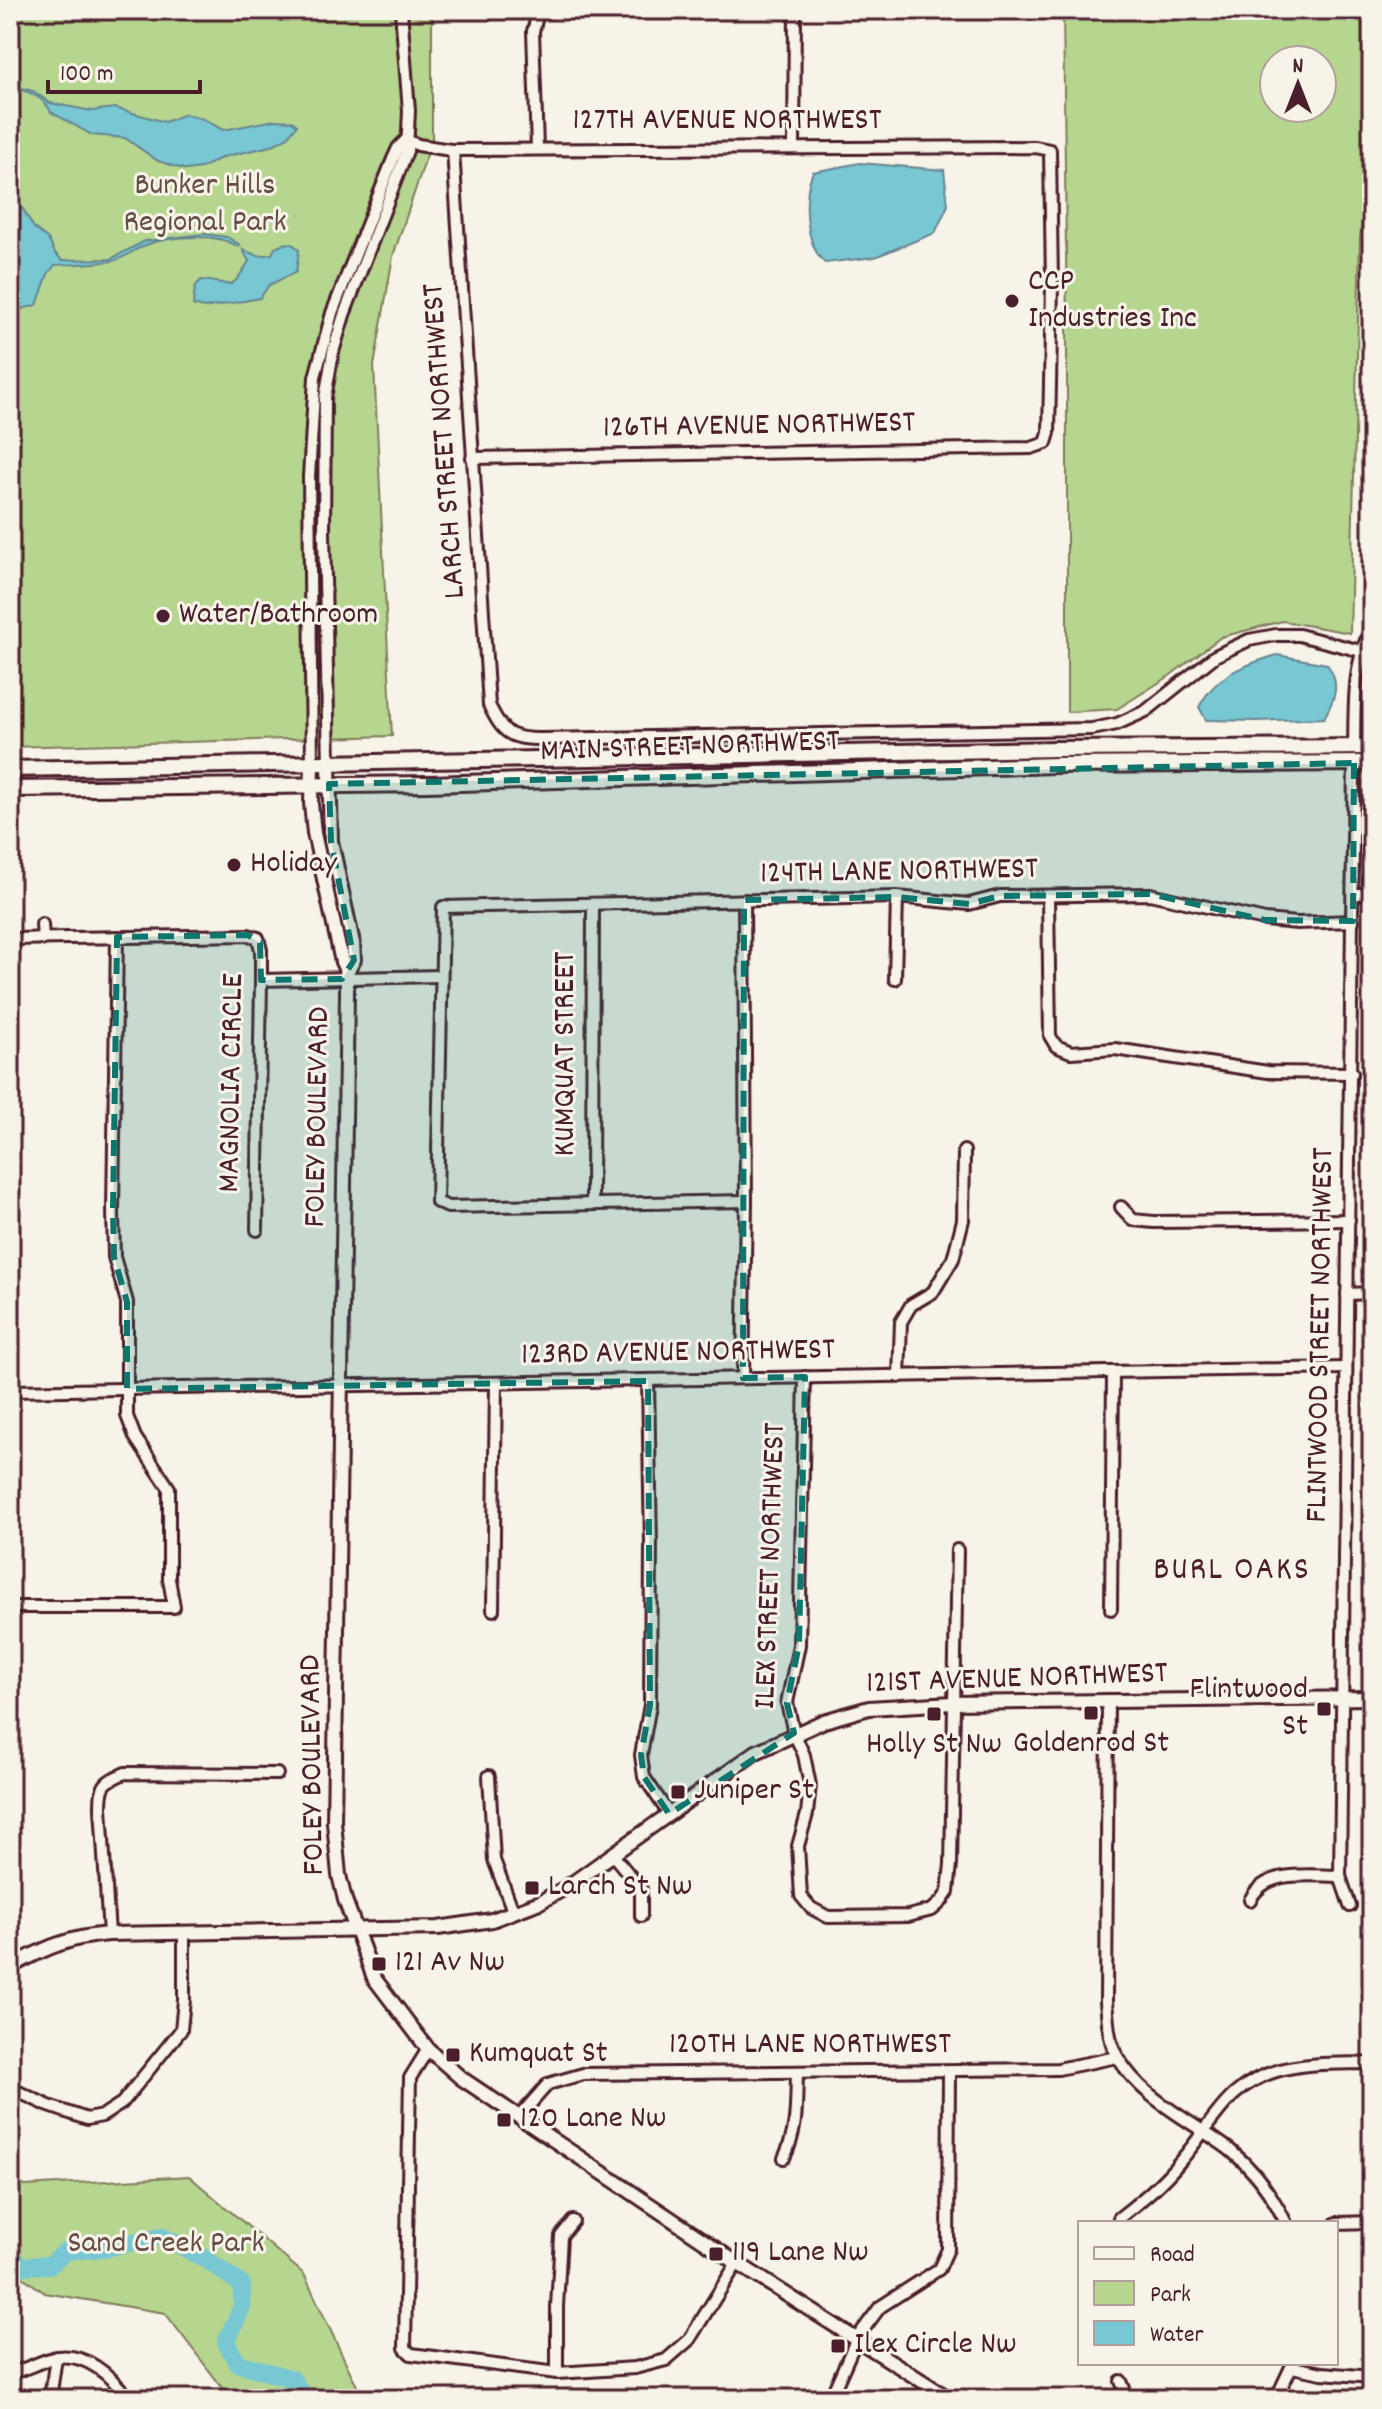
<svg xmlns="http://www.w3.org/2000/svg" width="1382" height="2409" font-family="Dekko,sans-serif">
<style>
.green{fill:#b6d58e;stroke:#807a5c;stroke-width:2;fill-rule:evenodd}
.water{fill:#78c8d3;stroke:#668490;stroke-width:2}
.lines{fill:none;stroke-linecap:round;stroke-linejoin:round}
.river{stroke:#78c8d3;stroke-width:18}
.minor-casing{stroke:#4a1f2b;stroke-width:16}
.tertiary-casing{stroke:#4a1f2b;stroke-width:18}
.secondary-casing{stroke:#4a1f2b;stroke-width:20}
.minor{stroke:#f7f3e8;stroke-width:10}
.tertiary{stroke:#f7f3e8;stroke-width:12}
.secondary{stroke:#f7f3e8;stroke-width:14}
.marked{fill:#0f766e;fill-opacity:0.2;stroke:#0f766e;stroke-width:6;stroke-dasharray:16 10;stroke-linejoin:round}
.poi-dot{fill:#4a1f2b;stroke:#f7f3e8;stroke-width:3}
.labels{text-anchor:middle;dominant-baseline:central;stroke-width:6;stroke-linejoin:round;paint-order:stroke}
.street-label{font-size:32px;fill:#4a1f2b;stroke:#f7f3e8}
.park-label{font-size:32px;fill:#654c44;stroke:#f7f3e8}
.poi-label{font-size:32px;fill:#4a1f2b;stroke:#f7f3e8;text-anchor:start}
.neighbourhood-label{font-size:34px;letter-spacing:2px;fill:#4a1f2b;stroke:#f7f3e8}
</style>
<rect width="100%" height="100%" fill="#f7f3e8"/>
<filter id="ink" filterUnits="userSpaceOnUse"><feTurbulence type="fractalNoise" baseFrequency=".0125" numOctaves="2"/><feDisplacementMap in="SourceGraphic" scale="16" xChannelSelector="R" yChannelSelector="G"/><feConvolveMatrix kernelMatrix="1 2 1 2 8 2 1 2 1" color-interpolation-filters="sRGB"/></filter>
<g filter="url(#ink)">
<g class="green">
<polygon points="10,10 432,10 432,140 393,256 374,366 392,736 10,747"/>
<path d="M1063,10H1372V169L1366,184L1360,239L1350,633L1283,621L1221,637L1168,677L1117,709L1067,712V330ZM1274,60H1322V108H1274Z"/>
<polygon points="189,2176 304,2274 363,2399 231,2399 165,2313 45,2293 10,2268 10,2179 25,2186"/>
</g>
<g class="water">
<path d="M10,85L33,91L50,103L92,111L115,108L165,122L185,114L203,119L223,130L275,120L292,121L297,125L288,137L271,146L223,157L201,168L186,170L158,161L125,138L92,135L51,112C44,97 29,91 10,87Z"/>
<path d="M860,163L944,170L948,205L935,233L875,257L825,263C805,246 802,195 813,172Z"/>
<path d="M10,202L23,209L34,228L48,239L55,253L62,260L111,259L145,241L204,234L227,237L240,245L238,247C218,232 169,236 146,245C134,249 124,259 112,261C93,264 74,264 55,265L48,274L37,305L10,312Z"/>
<path d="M286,243L294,245L299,250L296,272L269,285L260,298L204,308L193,305L195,287L201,280C233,282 229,295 249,261L243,250C256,255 257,257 272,254L275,248Z"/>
<path d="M1277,655L1327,664C1341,683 1335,699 1324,718L1258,721L1206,720L1199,707C1215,675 1244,665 1277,655Z"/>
</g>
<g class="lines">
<polyline class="river" points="10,2254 22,2266 50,2265 66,2251 106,2248 162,2236 207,2260 242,2285 242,2307 226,2342 237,2363 292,2379 305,2399"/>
<g class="minor-casing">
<g id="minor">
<polyline points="406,140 418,145 451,150 1035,147 1050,150 1052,283 1049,433 1046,443 1031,448 472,458"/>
<polyline points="537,148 533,31 539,10"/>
<polyline points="794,148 795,10"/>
<path d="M453,150L489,705C503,734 510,739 542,739L1092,729L1117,724L1146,711L1215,656L1249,640L1276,635H1299L1361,651"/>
<path d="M1354,748C1355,704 1352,667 1372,626"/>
<polyline points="312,764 309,477 315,377 332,313 393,159 398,148 406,140"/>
<polyline points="329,764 324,532 325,398 333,352 344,315 407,151 409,111 401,10"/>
<polyline points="1353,894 1372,894"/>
<polyline points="1048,897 1050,1036 1056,1046 1071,1052 1115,1049 1268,1072 1352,1073"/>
<polyline points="42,924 43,939"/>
<polyline points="10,939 248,935 258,938 261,950 261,980 257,1230"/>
<polyline points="895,979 897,897"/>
<polyline points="261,980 440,976"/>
<polyline points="746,1201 448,1207 437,1202 443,907 897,897 969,904 1000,896 1150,894 1265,920 1297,923 1353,921"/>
<polyline points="592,1204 593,904"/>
<polyline points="1121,1207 1133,1220 1154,1222 1349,1220"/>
<polyline points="1347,1294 1372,1293"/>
<polyline points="805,1377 799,1645 787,1703 794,1733 804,1755 810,1785 807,1814 798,1846 801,1896 811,1908 828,1917 908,1916 932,1910 941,1902 948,1892 951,1864 957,1550"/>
<polyline points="899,1377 901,1322 911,1305 933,1292 953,1259 963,1220 964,1151"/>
<polyline points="743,1378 746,1201 744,900"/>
<polyline points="648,1381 651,1545 650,1705 641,1755 644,1777 669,1814"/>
<polyline points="10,1391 1346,1368"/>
<polyline points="10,1607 174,1607 169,1579 169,1488 135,1437 127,1416 127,1302 114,1257 113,1210 117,937"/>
<polyline points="1111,1609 1113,1373"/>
<polyline points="493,1610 496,1383"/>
<path d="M1108,1700L1106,2002C1108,2020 1108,2040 1117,2056C1142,2100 1191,2120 1230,2150C1253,2169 1273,2196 1286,2223"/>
<polyline points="489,1776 494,1860 513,1911"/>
<polyline points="613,1855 641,1889 641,1916"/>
<path d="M1250,1900C1266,1868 1310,1876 1340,1876"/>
<polyline points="1350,1906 1340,1876 1354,763"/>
<path d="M109,1934L101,1808C101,1784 104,1782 125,1773L277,1774"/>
<polyline points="428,2049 410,2078 405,2348 411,2354 557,2373 635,2368 666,2360 689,2340 737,2263"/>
<polyline points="10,2088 49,2106 87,2119 102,2116 122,2103 181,2030 184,2000 184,1933"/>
<polyline points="519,2117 548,2084 583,2074 1058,2069 1117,2057"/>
<path d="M784,2158C798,2130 796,2104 797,2072"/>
<path d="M1119,2218C1142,2200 1164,2182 1182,2159C1214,2122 1227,2084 1280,2070C1310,2062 1341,2064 1372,2063"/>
<polyline points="1336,2223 1372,2222"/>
<polyline points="1292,2367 1322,2373 1372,2377"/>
<path d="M10,2373C25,2370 38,2362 53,2358C85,2350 112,2377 129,2399"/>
<polyline points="557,2373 557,2307 561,2236 573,2221"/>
<polyline points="1121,2381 1128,2399"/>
<polyline points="50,2399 56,2357"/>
<polyline points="830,2399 857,2338 880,2307 939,2269 948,2249 949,2071"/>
<polyline points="1276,2399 1293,2363"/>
</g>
</g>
<g class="tertiary-casing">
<g id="tertiary">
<polyline points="312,764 311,803 314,833 342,962 347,972 347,994 334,1822 339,1875 345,1900 374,1978 428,2049 461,2078 737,2263 950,2399"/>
<polyline points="329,764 331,841 353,943 354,960 347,972"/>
<path d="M10,1967C45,1948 69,1937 109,1934L438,1928L492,1920L540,1902L567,1887L756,1752L824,1721L869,1708L953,1703L1372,1698"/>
</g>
</g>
<g class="secondary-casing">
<g id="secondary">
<polyline points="10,769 1056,749 1372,747"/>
<polyline points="10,789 428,784 1056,765 1372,763"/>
</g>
</g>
<use href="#minor" class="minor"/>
<use href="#tertiary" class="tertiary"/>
<use href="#secondary" class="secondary"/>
</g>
</g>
<path class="marked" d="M1354,763L1353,921L1265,920L1150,894L1000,896L969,904L897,897L744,900L743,1378L805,1377L799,1645L787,1703L794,1733L669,1814L644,1777L641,1755L650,1705L648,1381L127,1389V1302L114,1257L113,1210L117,937L248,935L260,943L261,980L342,979L354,960L331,841L329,784Z"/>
<g class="poi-dot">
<circle cx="1012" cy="301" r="8"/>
<circle cx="163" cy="616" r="8"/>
<circle cx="234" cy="865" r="8"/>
<rect x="1316" y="1701" width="16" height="16" rx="4"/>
<rect x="1083" y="1705" width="16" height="16" rx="4"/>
<rect x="926" y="1706" width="16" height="16" rx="4"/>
<rect x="670" y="1784" width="16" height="16" rx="4"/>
<rect x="524" y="1880" width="16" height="16" rx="4"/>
<rect x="371" y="1956" width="16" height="16" rx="4"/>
<rect x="445" y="2047" width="16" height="16" rx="4"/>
<rect x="496" y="2112" width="16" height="16" rx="4"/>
<rect x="708" y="2246" width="16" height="16" rx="4"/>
<rect x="830" y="2338" width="16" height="16" rx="4"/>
</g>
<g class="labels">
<g class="street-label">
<text x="727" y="122">127TH AVENUE NORTHWEST</text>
<text transform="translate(759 427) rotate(-1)">126TH AVENUE NORTHWEST</text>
<text transform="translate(446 441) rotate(-94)">LARCH STREET NORTHWEST</text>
<text transform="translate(690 748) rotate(-2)">MAIN STREET NORTHWEST</text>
<text transform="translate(899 873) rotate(-1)">124TH LANE NORTHWEST</text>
<text transform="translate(567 1054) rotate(-90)">KUMQUAT STREET</text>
<text transform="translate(233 1083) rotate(-89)">MAGNOLIA CIRCLE</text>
<text transform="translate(319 1117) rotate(-89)">FOLEY BOULEVARD</text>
<text transform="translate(1322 1335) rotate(-89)">FLINTWOOD STREET NORTHWEST</text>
<text transform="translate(678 1354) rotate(-1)">123RD AVENUE NORTHWEST</text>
<text transform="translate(772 1566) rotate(-88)">ILEX STREET NORTHWEST</text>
<text transform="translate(1017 1680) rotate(-2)">121ST AVENUE NORTHWEST</text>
<text transform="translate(314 1765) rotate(-91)">FOLEY BOULEVARD</text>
<text x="810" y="2046">120TH LANE NORTHWEST</text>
</g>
<g class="park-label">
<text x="205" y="187">Bunker Hills<tspan x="205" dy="37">Regional Park</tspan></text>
<text x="166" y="2245">Sand Creek Park</text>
</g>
<g class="poi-label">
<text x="1028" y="283">CCP<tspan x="1028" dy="37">Industries Inc</tspan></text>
<text x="179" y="616">Water/Bathroom</text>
<text x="250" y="865">Holiday</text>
<text x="1308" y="1691" text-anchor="end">Flintwood<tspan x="1308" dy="37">St</tspan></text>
<text x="1091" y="1745" text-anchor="middle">Goldenrod St</text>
<text x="934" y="1746" text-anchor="middle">Holly St Nw</text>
<text x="694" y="1792">Juniper St</text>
<text x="548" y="1888">Larch St Nw</text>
<text x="395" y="1964">121 Av Nw</text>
<text x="469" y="2055">Kumquat St</text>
<text x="520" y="2120">120 Lane Nw</text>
<text x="732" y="2254">119 Lane Nw</text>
<text x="854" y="2346">Ilex Circle Nw</text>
</g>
<g class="neighbourhood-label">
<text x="1232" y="1571">BURL OAKS</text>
</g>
</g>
<rect width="1382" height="2409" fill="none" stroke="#f7f3e8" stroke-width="40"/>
<rect x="20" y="20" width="1342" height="2369" fill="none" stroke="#4a1f2b" stroke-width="3" filter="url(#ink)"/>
<rect x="1078" y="2221" width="260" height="144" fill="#f7f3e8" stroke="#b29e9c" stroke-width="2"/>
<rect x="1094" y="2247" width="40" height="12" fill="#f7f3e8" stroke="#b29e9c" stroke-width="2"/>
<text x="1150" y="2261" font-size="24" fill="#4a1f2b">Road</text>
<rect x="1094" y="2281" width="40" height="24" fill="#b6d58e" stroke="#b29e9c" stroke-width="2"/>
<text x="1150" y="2301" font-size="24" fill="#4a1f2b">Park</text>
<rect x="1094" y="2321" width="40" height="24" fill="#78c8d3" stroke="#b29e9c" stroke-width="2"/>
<text x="1150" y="2341" font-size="24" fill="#4a1f2b">Water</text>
<g transform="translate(1298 84)"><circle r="38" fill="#f7f3e8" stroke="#b29e9c" stroke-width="2"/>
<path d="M0-6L14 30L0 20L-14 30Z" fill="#4a1f2b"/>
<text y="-12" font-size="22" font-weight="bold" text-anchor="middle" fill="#4a1f2b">N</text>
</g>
<path d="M48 80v12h152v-12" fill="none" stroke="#4a1f2b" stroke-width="4"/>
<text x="60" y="80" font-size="24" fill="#4a1f2b" stroke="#f7f3e8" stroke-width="6" paint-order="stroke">100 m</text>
</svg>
